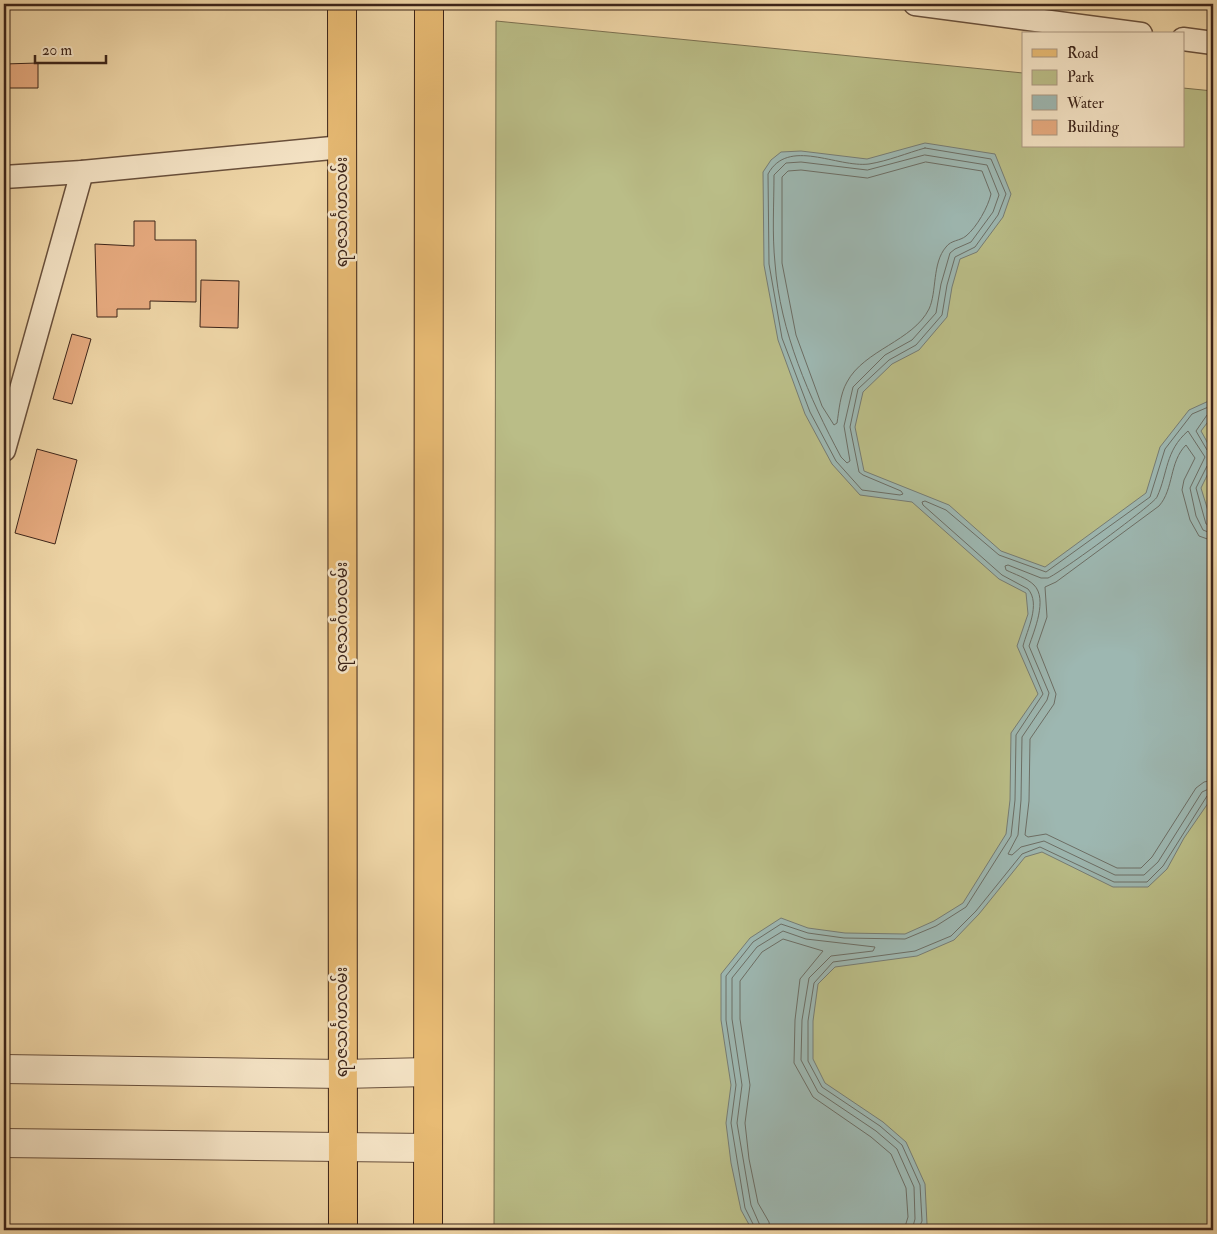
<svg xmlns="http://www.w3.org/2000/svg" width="1217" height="1234" font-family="'IM FELL Double Pica','Noto Sans Myanmar',serif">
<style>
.green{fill:#babd87;stroke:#7b7050}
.water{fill:#9db7b1;stroke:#767c74}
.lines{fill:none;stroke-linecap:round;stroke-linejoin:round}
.shore{stroke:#6c6e65;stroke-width:1}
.building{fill:#e7ab80;stroke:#3c2419}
.minor-casing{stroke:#69503c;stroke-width:25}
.tertiary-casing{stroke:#69503c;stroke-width:30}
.primary-casing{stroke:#3c2419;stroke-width:30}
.minor{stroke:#f5e4c6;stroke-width:22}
.tertiary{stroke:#f5e4c6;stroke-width:28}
.primary{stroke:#e8bb74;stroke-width:28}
.labels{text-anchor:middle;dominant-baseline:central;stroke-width:5;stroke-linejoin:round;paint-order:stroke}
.street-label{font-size:16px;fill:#3c2419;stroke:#f5e4c6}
</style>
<rect width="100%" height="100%" fill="#efd6a7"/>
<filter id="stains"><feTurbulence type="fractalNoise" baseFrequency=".004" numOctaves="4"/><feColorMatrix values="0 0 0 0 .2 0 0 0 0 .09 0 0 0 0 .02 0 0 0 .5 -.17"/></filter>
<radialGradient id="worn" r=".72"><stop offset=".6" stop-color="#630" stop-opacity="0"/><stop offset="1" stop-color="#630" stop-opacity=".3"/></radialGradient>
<polygon class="green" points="496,21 1023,73 1023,146 1183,146 1183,88 1213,91 1213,1230 494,1230"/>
<path class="water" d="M925,143L995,154L1011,194L1003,217L977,252L960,259L952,287L947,317L919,350L892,364L863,392L855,427L864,471L949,505L1001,551L1045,567L1146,493L1160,447L1189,410L1213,399V415L1201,431C1217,459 1215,459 1201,488L1213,527V796L1184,838L1167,869L1148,887H1113L1042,852L1025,857L979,914L954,940L917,956L835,967L818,984L813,1021V1059L825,1083L883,1122L906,1142L925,1184L927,1224L921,1230H752L741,1210L731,1163L726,1123L731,1085L721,1020V974L750,938L781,918L808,928L845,933L905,934L934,921L963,903L1006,834L1010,800L1011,733L1038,694L1017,646L1028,614L1026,593L999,579L912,502L860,495L832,464L805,414L778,340L764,265L763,172L771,160L781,152L801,151L867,159Z"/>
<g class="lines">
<g class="shore">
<path d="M925,148L991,159L1006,194L998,215L975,247L955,257L947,285L942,315L916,345L889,360L858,389L850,427L859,472L863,475L901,491L903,494L900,495L862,490L836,461L810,412L782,338L769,264L768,174C788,137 837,168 869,164C888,161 907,153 925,148Z"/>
<path d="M925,155L987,165L999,195L993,212L971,242L955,249L950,253L941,284L936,313L912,340L885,355L853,387L844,426L850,461L847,463L841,457C809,397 780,332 775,263C772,234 774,204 774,175L786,163L801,162L867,170Z"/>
<path d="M926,162L982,171L991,194C988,207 977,227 966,236C960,241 951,240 946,247C932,263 937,292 929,309C913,341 864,350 847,382C840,394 839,411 837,423L834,425L822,406L796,335L782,263V177L788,171L801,170L867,178Z"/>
<polyline points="1213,413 1207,415 1196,431 1207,450 1213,452"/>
<polyline points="1213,463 1207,466 1196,488 1206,524 1213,527"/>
<path d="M1213,534L1203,530L1196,516L1190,488L1205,457L1188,431C1165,451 1168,473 1157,497C1154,504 1060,573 1048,578H1041L1008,565L1005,566L1006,570C1014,574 1027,578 1034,585C1048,599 1034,631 1029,646L1049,693L1047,700L1022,737L1021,800L1018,835L1008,854L1012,855L1021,847L1044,841L1115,875H1144L1158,862L1202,792L1213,787"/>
<path d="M1213,541L1199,536L1190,520L1182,490L1184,480L1195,458L1186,445C1169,462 1174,489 1159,506L1056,582L1045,587L1047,617L1037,646L1056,694L1054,704L1030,739L1029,801L1025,835L1028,837L1046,834L1117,868H1141L1152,857L1196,788L1204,782L1213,780"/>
<path d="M756,1230L745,1208L731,1123L736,1085L726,1020V976L753,942L781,924L808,933L844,938L905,939L936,926L966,907L1011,836L1015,800L1016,735L1043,694L1023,646C1027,630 1041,604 1028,589L1002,575L923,505L922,502L925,501L946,510L999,555L1046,572L1150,497L1165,449L1192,414L1213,405"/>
<polyline points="762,1230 751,1205 737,1123 742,1085 732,1019 732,978 757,947 783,931 806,939 875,947 873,951 831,956 809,978 802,1020 801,1060 818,1092 876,1131 897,1149 914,1187 915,1219 912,1230"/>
<polyline points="770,1230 769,1222 758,1203 749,1159 745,1123 750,1085 740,1019 740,981 762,952 783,939 823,951 800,979 795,1020 794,1063 813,1097 871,1137 891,1154 906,1188 908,1217 904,1230"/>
<polyline points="918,1230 922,1221 920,1185 902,1145 880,1126 822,1087 808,1061 808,1021 814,983 833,962 915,951 951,936 976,911 1022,854 1040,847 1114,882 1147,882 1163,866 1207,796 1213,794"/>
</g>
</g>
<g class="building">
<polygon points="38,63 38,88 4,88 4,64"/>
<polygon points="134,221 155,221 155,240 196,240 196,302 150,301 150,309 117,309 117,317 97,317 95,244 134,246"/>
<polygon points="201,280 239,281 238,328 200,327"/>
<polygon points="72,334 91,339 72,404 53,399"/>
<polygon points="37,449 77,460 55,544 15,533"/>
</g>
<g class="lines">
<g class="minor-casing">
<g id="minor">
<polyline points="915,4 1141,34"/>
<polyline points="1183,39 1213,43"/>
<polyline points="4,177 82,172 342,147"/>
<polyline points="4,450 82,172"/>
</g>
</g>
<g class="tertiary-casing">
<g id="tertiary">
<polyline points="4,1069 342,1074 428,1072"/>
<polyline points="4,1143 428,1148"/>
</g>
</g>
<g class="primary-casing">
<g id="primary">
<polyline points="342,4 343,1230"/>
<polyline points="428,1230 429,4"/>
</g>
</g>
<use href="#minor" class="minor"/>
<use href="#tertiary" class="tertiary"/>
<use href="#primary" class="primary"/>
</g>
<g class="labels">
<g class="street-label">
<text transform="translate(342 212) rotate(-90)">ရာဇသင်္ဂဟလမ်း</text>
<text transform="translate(342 617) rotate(-90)">ရာဇသင်္ဂဟလမ်း</text>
<text transform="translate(342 1022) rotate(-90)">ရာဇသင်္ဂဟလမ်း</text>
</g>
</g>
<rect width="1217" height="1234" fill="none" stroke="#efd6a7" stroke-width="20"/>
<rect x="5" y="5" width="1207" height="1224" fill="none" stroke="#3c2419" stroke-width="2.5"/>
<rect x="10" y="10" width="1197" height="1214" fill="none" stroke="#3c2419"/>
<rect x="1022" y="32" width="162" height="115" fill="#f5e4c6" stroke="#ab9781"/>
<rect x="1032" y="49" width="25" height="8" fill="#e8bb74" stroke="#ab9781"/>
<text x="1067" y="58" font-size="15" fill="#3c2419">Road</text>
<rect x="1032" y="70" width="25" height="15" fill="#babd87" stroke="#ab9781"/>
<text x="1067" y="82" font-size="15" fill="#3c2419">Park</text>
<rect x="1032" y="95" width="25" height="15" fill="#9db7b1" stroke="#ab9781"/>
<text x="1067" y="108" font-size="15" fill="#3c2419">Water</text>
<rect x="1032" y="120" width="25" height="15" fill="#e7ab80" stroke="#ab9781"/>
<text x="1067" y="132" font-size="15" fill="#3c2419">Building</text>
<path d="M35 55v8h71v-8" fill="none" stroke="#3c2419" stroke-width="2.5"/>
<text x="42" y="55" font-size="15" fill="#3c2419" stroke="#f5e4c6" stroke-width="4" paint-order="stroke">20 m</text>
<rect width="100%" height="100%" filter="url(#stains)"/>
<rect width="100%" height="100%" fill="url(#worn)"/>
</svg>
